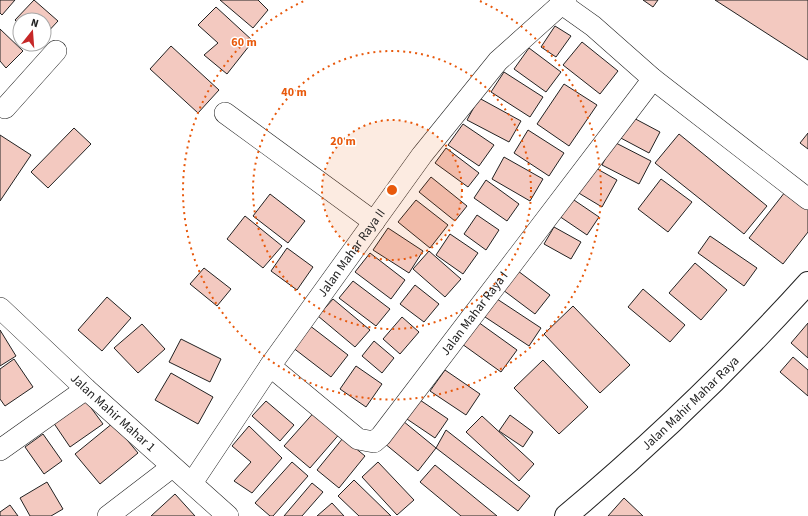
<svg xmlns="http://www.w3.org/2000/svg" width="808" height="516" font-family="'Source Sans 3',sans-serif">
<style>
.building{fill:#f3c9c0;stroke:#222}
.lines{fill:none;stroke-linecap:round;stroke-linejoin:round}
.street-casing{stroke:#222;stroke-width:22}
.secondary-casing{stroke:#222;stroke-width:24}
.street{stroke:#fff;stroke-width:21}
.secondary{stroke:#fff;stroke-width:22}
.ring{fill:none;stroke:#e8590c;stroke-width:2;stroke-dasharray:2 4}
.labels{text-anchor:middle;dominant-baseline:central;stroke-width:3;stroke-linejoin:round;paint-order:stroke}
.street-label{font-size:13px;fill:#222;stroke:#fff}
.centre{fill:#e8590c;stroke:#fff;stroke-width:2}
.ring-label{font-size:12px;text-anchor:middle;font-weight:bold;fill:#e8590c;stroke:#fff;stroke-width:3;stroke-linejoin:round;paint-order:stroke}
</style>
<rect width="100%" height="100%" fill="#fff"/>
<g class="building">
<polygon points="0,0 15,0 2,15 0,13"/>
<polygon points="34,0 58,21 44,36 44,20 20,20 20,25 15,20"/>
<polygon points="220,0 258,0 268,10 253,28"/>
<polygon points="643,0 658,0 653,7"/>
<polygon points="715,0 808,0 808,60"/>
<polygon points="216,7 253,41 227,74 204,55 218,43 198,25"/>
<polygon points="555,26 571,36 556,57 541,47"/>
<polygon points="0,29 23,51 6,68 0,61"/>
<polygon points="582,42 618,71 600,94 563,65"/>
<polygon points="171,46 219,90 198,113 150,69"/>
<polygon points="529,48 561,72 546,92 514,69"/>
<polygon points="504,72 543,97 530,117 491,92"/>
<polygon points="564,84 597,105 569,146 537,124"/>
<polygon points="479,98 521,121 509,142 467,120"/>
<polygon points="628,115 660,132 649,153 617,136"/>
<polygon points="463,124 494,145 479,166 448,145"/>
<polygon points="74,128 91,144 48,188 31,172"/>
<polygon points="528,130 564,153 549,176 514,153"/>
<polygon points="808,133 808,149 800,143"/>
<polygon points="679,134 767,206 744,234 655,163"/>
<polygon points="0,135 31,155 0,201"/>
<polygon points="614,142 651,161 639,184 602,165"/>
<polygon points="446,148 479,173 468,187 435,163"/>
<polygon points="504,157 543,179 530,201 492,179"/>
<polygon points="592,166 617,180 602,207 577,192"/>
<polygon points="431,177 467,206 455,221 419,192"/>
<polygon points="661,179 692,202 668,232 638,209"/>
<polygon points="486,180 519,204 507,221 474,198"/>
<polygon points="785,192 808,209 808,232 783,264 749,238"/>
<polygon points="270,194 305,221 288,243 253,216"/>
<polygon points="571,198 599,217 587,235 559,216"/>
<polygon points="416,200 448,225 430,248 398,222"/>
<polygon points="477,215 499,230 486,250 464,234"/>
<polygon points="245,216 282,246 263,268 227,239"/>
<polygon points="554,227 581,242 571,259 544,244"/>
<polygon points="388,228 423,251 409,273 373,250"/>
<polygon points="450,234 478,253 463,274 436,255"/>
<polygon points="710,236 757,268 744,286 698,253"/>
<polygon points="287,248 313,267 297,290 271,271"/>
<polygon points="429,251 461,279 445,297 413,269"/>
<polygon points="370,253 405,280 391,299 355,272"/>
<polygon points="695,263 727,290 701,320 669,293"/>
<polygon points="204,268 231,289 217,306 190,284"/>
<polygon points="518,271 550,295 535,314 503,290"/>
<polygon points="353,281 390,309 376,326 339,298"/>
<polygon points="415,285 439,304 424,322 400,304"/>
<polygon points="643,289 685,325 670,342 628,307"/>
<polygon points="107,297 131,318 102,351 78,330"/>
<polygon points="494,297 541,328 529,346 482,315"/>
<polygon points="333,299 370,330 355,347 318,316"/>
<polygon points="573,306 630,365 600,393 544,334"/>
<polygon points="402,317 419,332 400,354 383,339"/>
<polygon points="478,322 517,350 501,372 462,344"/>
<polygon points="808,323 808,358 791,343"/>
<polygon points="142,324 165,349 138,373 114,348"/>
<polygon points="309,325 348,355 331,377 292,347"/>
<polygon points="0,330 16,356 0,366"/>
<polygon points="181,339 221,359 210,382 169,362"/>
<polygon points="374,341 394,358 382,373 362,356"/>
<polygon points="793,357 808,370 808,396 780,372"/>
<polygon points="14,359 33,387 5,406 0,399 0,369"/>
<polygon points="543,360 588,407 559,434 514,388"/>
<polygon points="356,366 382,384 366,407 340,389"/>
<polygon points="445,370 480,394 466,415 430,391"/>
<polygon points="171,373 213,397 198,424 155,400"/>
<polygon points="83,397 103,424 70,447 51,419"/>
<polygon points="417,398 448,419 435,438 404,417"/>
<polygon points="266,401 294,425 280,441 252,416"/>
<polygon points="317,409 342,431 310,468 284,446"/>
<polygon points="510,415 533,432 523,447 499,431"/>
<polygon points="482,416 534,464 519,481 466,432"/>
<polygon points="403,421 436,448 418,471 384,443"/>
<polygon points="113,423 138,453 100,484 75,454"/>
<polygon points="249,426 282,458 252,493 234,481 251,462 232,446"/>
<polygon points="446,430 530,496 518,511 436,448"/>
<polygon points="43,434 62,461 44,474 25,447"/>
<polygon points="343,438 365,456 339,488 317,470"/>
<polygon points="292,462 308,476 273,516 270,516 255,503"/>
<polygon points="378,462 414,500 397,515 362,477"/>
<polygon points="435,465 497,516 461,516 420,482"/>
<polygon points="354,480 391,516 359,516 338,496"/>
<polygon points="47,482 63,509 51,516 30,516 20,498"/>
<polygon points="312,483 323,492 302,516 284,516"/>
<polygon points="175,494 195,516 151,516"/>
<polygon points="624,498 643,516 608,516"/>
<polygon points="332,503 344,516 317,516"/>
<polygon points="10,505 18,516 0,516 0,512"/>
</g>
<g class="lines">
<g class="street-casing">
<g id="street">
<polyline points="562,4 593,26 653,79 808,199"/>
<polyline points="5,108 56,51"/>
<polyline points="225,113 374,222"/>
<path id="s1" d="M0,308L86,389L228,516"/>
<path id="s2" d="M270,366L358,439L374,442L381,436L653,79"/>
<polyline points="0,450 86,389"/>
<path id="s3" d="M192,483L270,366L422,155L498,61L566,0"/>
<polyline points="108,516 172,467"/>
</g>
</g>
<g class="secondary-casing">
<g id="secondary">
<path id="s4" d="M566,516C652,444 733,366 808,283"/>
</g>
</g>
<use href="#street" class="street"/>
<use href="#secondary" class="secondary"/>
</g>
<circle cx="392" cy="190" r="70" fill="#e8590c" fill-opacity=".12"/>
<g class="ring">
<circle cx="392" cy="190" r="70"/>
<circle cx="392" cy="190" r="139"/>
<path d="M480 1A209 209 0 1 1 304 1"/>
</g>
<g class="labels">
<g class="street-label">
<text stroke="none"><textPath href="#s3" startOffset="280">Jalan Mahar Raya II</textPath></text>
<text stroke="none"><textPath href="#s2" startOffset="294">Jalan Mahar Raya I</textPath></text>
<text stroke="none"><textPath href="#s4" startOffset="168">Jalan Mahir Mahar Raya</textPath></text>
<text stroke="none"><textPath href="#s1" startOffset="154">Jalan Mahir Mahar 1</textPath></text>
</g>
</g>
<circle cx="392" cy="190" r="6" class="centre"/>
<g class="ring-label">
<text x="244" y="46">60 m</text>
<text x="294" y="96">40 m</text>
<text x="343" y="145">20 m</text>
</g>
<g transform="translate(32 32) rotate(17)"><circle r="19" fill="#ffffff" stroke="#a7a7a7"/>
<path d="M0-3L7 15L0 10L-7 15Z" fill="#c62828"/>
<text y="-6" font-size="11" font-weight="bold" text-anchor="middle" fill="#222222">N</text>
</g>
</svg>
